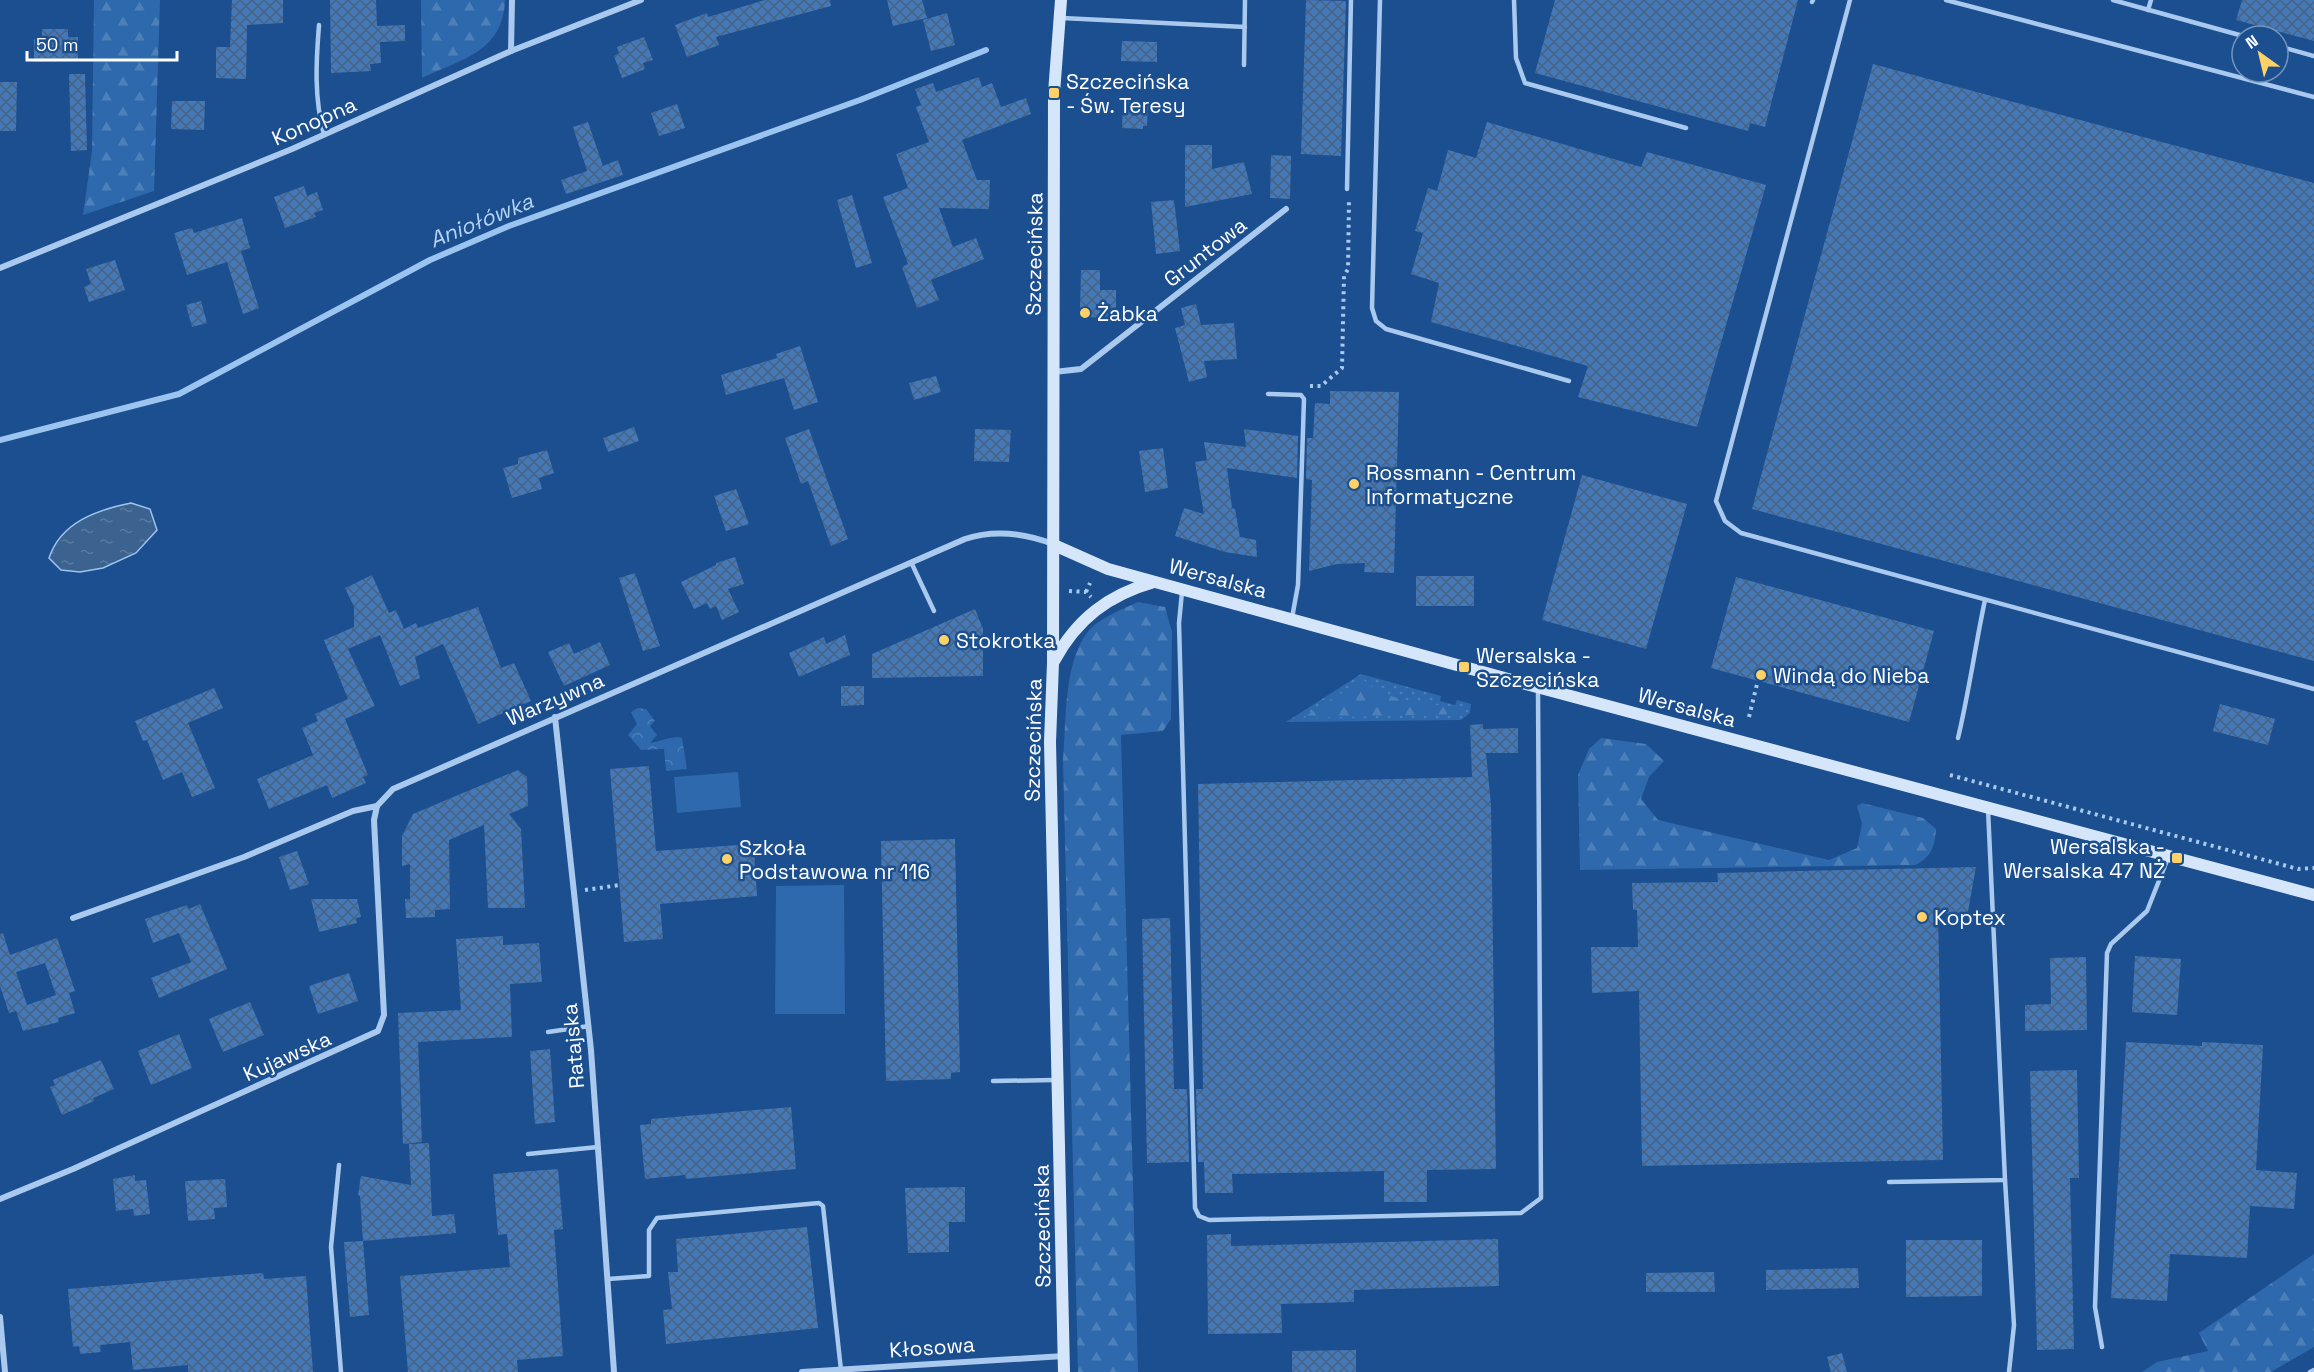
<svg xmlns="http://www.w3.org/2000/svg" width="2314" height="1372" font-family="'Space Grotesk',sans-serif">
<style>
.grass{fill:url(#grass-dots)}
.forest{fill:url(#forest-firs)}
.park{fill:url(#park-crowns)}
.garden{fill:#2e69ad}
.water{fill:url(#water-ripples);stroke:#9cc4f0;stroke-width:1.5}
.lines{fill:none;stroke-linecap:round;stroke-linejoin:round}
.stream{stroke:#9cc4f0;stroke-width:6}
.building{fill:url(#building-cross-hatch);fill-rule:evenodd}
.path{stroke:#a9c9ee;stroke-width:4;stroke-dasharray:3 4.5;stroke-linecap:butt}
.lane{stroke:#a9c9ee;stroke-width:4.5}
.street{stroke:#a9c9ee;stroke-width:6}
.secondary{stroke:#d6e6fa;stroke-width:12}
.poi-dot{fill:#ffd166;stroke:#1b4f8f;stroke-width:2}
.labels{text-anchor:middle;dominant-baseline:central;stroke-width:5;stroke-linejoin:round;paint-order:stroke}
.poi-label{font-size:21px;fill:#fff;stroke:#1b4f8f;text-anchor:start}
.street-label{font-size:21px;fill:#fff;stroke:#1b4f8f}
.water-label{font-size:22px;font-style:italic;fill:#b5d3f5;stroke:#1b4f8f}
</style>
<defs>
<pattern id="grass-dots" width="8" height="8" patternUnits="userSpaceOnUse" patternTransform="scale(1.5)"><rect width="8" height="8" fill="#2e69ad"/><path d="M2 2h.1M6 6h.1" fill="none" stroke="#4d80b9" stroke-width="1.8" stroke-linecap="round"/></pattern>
<pattern id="forest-firs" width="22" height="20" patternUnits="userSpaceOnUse" patternTransform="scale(1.5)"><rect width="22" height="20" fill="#2e69ad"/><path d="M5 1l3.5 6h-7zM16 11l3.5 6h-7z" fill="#4d80b9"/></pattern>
<pattern id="park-crowns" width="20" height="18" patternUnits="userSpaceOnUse" patternTransform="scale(1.5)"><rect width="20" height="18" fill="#2e69ad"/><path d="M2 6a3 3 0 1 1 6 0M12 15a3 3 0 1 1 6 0" fill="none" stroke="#4d80b9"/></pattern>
<pattern id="water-ripples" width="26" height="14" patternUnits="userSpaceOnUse" patternTransform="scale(1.5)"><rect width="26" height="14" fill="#3c6290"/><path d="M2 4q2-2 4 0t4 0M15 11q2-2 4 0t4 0" fill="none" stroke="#597aa1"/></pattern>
<pattern id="building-cross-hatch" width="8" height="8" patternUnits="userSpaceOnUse" patternTransform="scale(1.5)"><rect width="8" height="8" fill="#4478b7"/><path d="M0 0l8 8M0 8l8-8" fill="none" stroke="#486282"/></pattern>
</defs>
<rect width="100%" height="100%" fill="#1b4f8f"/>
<polygon class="grass" points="1361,674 1441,696 1440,701 1455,705 1457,700 1471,704 1470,713 1461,720 1286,722"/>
<g class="forest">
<polygon points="94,0 160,0 154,191 83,215 92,151"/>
<path d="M421,0H505C503,52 462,59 422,78Z"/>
<path d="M1138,602L1165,607L1172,632L1171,719L1163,731L1121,735L1138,1372H1078L1063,761C1067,720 1062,645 1100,621C1112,613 1125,608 1138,602Z"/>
<path d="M1364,680C1384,702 1429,703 1457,708L1461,714L1304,718L1316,708Z"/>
<path d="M1601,738L1646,744L1664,761L1649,777L1641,799L1658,820L1829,860L1857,848L1862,824L1857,806L1862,803L1923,818L1936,829C1935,846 1931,858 1915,865L1580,870L1578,775L1589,749Z"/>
<polygon points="2314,1254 2314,1347 2271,1372 2142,1372 2157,1362 2208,1351 2199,1333"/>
</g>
<path class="park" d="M638,708L646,709L655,721L650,726L657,735L650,743C659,742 674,735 682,738L687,769L666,771L664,749L641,750L628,735L637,724L631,712Z"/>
<g class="garden">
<polygon points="738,772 741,807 677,813 674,777"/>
<polygon points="844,885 845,1014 775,1014 776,886"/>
</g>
<path class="water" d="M131,503L150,509L157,530L136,553L103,568L80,572L61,570L49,558C61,522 97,510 131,503Z"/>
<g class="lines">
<polyline class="stream" points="0,440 179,394 430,260 509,226 860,100 986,50"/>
</g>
<g class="building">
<polygon points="232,0 283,0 283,23 247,25 246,79 216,78 216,47 230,47"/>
<polygon points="330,0 376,0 377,26 405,25 405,41 380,42 381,63 370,64 371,71 331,73"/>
<polygon points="765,0 830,0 831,6 716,37 719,45 687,57 675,25 707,13 708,17"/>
<polygon points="887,0 922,0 927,18 893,26"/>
<polygon points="1306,0 1346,1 1341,156 1301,154"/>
<polygon points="1555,0 1798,0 1765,127 1750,123 1748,131 1535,73"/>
<polygon points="2242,0 2314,0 2314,41 2236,20"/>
<polygon points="947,13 955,45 931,51 923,20"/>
<polygon points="42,29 68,29 68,37 78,37 78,61 34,62 34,39 42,39"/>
<polygon points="644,37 653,60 643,63 645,69 622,78 614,56 619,53 617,47"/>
<polygon points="1122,41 1157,42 1157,62 1121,61"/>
<polygon points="1873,64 2314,183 2314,661 1752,509"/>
<polygon points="69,74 85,74 87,150 71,151"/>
<polygon points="979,77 982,87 992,83 1001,107 1026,98 1031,114 962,140 977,180 990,180 989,209 939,208 953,247 976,238 984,259 931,280 939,300 917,308 902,267 908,264 883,197 908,188 896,154 929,142 916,107 921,105 915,89 933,83 936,92"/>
<polygon points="0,82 17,82 16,131 0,131"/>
<polygon points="172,101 205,101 204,130 171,129"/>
<polygon points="1123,102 1148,103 1147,126 1143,126 1143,129 1122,128"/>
<polygon points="677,104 685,128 659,136 651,113"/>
<polygon points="588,122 603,166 618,160 623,175 566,194 561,180 587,171 573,127"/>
<polygon points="1487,122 1641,167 1647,152 1766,185 1697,427 1578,397 1588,366 1431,322 1439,283 1411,274 1423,233 1415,231 1428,188 1437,191 1448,150 1476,158"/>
<polygon points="1185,145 1212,145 1212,169 1244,162 1252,194 1185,207"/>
<polygon points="1271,155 1291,156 1290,199 1270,198"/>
<polygon points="304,186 307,196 317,192 323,210 314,213 316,217 285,228 274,197"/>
<polygon points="852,195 872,263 856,268 837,200"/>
<polygon points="1174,200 1180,251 1156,254 1151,202"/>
<polygon points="242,218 250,248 241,251 259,308 243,314 227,262 187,275 174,233 192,228 194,233"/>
<polygon points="115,260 125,290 89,302 84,287 91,284 86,269"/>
<polygon points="1081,270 1100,270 1100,290 1116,290 1116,318 1086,317 1080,311"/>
<polygon points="201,301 207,323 192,327 186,305"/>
<polygon points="1196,304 1201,325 1234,323 1237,359 1204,361 1207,377 1189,382 1175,328 1185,325 1181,308"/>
<polygon points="800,346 818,402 794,410 784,378 726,395 721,375 777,358 776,354"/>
<polygon points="936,376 941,392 914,400 909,383"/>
<polygon points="1330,391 1399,392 1394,573 1364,572 1365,563 1337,564 1309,571 1312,480 1306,479 1307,438 1313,438 1315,403 1330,404"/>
<polygon points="634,427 639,441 608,452 603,438"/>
<polygon points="809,429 848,539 831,546 808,481 801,484 785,438"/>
<polygon points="975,429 1011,430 1009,462 974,461"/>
<polygon points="1244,429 1298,436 1297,478 1227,468 1232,508 1235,509 1240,537 1256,540 1257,557 1225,552 1175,536 1184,508 1204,514 1195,462 1207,460 1204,442 1246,447"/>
<polygon points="1163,448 1168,488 1145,492 1139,451"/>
<polygon points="547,450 554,473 539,478 542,489 512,498 503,468 518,464 518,458"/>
<polygon points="1582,475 1687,504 1646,649 1542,620"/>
<polygon points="736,489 749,524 726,531 714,496"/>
<polygon points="735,557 744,584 728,589 739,612 722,620 716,606 710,609 707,603 694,609 681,582 716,565 716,563"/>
<polygon points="635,573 660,646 643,651 619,578"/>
<polygon points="372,575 389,613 396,610 404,629 416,623 418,628 478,607 501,668 514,663 531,701 478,724 443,644 415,657 420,678 400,686 380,635 348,649 375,706 345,719 368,775 363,777 366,783 332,798 327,785 269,809 257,779 313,755 302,728 318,721 315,714 348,699 324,640 354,627 354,607 345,588"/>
<rect x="1416" y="576" width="58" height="30"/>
<polygon points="1736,577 1934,631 1909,722 1711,668"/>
<polygon points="975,609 983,629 983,676 872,678 872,654"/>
<polygon points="845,635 850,655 799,677 789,653 824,637 826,644"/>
<polygon points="600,642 610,665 564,686 548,652 569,643 574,654"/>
<polygon points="841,686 864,686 864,705 841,706"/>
<polygon points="214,688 223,708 188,723 215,788 192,797 182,772 163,780 147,740 143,741 135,721"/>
<polygon points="2220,704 2275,719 2268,745 2213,731"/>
<polygon points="1483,724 1483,729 1518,728 1518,753 1486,753 1491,805 1496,1169 1427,1170 1427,1202 1384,1202 1384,1171 1232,1174 1233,1193 1205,1193 1204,1162 1198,1162 1196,1089 1203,1089 1198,784 1472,777 1470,725"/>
<polygon points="649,766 656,851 738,845 738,850 754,849 757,896 660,904 663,939 624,942 610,769"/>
<polygon points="518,770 527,777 528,806 509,814 521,829 525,908 488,908 484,825 449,840 450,909 435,910 435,917 406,918 405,899 410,899 410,864 402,866 402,836 413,814"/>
<polygon points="955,839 960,1072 951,1073 951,1079 886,1081 881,841"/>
<polygon points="297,851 309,884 290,890 279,857"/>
<polygon points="1976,867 1967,917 1938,912 1943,1160 1642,1166 1639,991 1592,993 1591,947 1638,947 1637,910 1633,910 1632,883 1718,882 1717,873"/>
<polygon points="311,899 357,899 361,917 356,918 357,923 319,932"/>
<polygon points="200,904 227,969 159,998 151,978 191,962 179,933 153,943 145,919 187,905 189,909"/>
<polygon points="1170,918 1174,1089 1187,1089 1189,1162 1147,1163 1142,919"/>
<path d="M3,933L10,955L57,938L75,991L69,993L75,1013L58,1018L59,1022L23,1031L16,1011L9,1013L0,986V934ZM45,963L56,995L27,1005L16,972Z"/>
<polygon points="503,936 503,945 539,943 542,982 510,984 512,1037 418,1042 422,1142 403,1144 398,1013 461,1010 456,939"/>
<polygon points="2135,956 2181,959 2177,1015 2132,1012"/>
<polygon points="2086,957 2087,1030 2025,1031 2025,1005 2051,1004 2050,958"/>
<polygon points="349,973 358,1001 318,1014 309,986"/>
<polygon points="250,1002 264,1035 223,1052 209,1019"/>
<polygon points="179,1034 192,1068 151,1085 138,1051"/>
<polygon points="2126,1042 2202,1046 2202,1042 2263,1045 2256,1170 2297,1173 2294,1209 2250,1206 2247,1258 2170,1254 2167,1301 2111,1298"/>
<polygon points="550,1049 555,1122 535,1124 530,1051"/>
<polygon points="101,1060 114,1089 93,1098 94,1101 62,1115 50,1087 55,1085 53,1080"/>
<polygon points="2077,1070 2079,1178 2070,1178 2074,1349 2037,1350 2030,1071"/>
<polygon points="791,1107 796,1169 686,1179 685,1175 645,1179 640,1125 651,1124 651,1119"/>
<polygon points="429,1143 432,1216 454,1214 456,1233 363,1241 360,1196 358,1195 361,1176 411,1185 409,1144"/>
<polygon points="558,1169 563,1229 554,1230 563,1356 517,1360 518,1372 408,1372 400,1276 510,1267 507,1234 498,1235 493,1174"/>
<polygon points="135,1175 135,1181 146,1180 150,1214 134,1216 133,1209 116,1211 113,1179"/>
<polygon points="225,1179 227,1207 214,1208 215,1219 188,1221 185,1181"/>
<polygon points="965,1187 965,1222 949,1222 949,1252 908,1253 905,1188"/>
<polygon points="807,1227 818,1328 666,1344 663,1310 672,1309 668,1272 678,1272 676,1239"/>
<polygon points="1231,1234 1231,1246 1498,1239 1499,1286 1354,1290 1354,1302 1281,1304 1282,1333 1208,1334 1207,1235"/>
<polygon points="1906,1240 1982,1240 1982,1296 1906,1297"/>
<polygon points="363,1241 369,1315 350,1317 344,1242"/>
<polygon points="1858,1268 1859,1288 1766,1290 1766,1270"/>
<polygon points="1714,1272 1715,1292 1646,1292 1646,1273"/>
<polygon points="263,1273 264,1279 306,1276 313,1372 188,1372 188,1365 133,1370 130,1342 100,1345 101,1352 80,1354 79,1346 73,1347 68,1289"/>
<polygon points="1356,1350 1356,1372 1292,1372 1292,1351"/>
<polygon points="1842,1353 1847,1372 1831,1372 1827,1357"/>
</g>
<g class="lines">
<g class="path">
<polyline points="1310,386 1321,386 1342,368 1344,276 1348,269 1349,199"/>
<polyline points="1069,591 1086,592 1091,597"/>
<polyline points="1086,592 1090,583"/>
<polyline points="1749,717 1758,680"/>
<polyline points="1950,775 2298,869 2314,868"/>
<polyline points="585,890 620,885"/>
</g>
<g class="lane">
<polyline points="1380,0 1372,308 1376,321 1386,329 1569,381"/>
<polyline points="1514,0 1516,58 1525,83 1686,128"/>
<polyline points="1850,0 1716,501 1725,521 1741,533 2314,689"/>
<polyline points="1946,0 2314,97"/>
<polyline points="2113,0 2243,36"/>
<polyline points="1812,2 1813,0"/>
<polyline points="2148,10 2151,0"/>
<polyline points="1062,18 1245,27"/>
<path d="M319,25C316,62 314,98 324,135"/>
<polyline points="2278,46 2314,56"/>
<polyline points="1244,65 1245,0"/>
<polyline points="1347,189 1351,0"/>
<polyline points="1268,394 1301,395 1304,399 1298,585 1292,618"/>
<polyline points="911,562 934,611"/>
<polyline points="1182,592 1179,623 1195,1208 1199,1216 1209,1220 1521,1213 1541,1198 1538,690"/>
<path d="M1958,738C1969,692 1975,647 1985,600"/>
<polyline points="548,1032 589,1026"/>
<polyline points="993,1081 1055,1080"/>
<polyline points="528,1154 598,1147"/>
<polyline points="339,1165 331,1247 341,1372"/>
<polyline points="2005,1180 2014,1325 2009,1372"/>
<polyline points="1889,1182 2005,1180 1988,809"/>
<polyline points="608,1279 649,1276 649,1230 657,1218 819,1203 823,1206 841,1370"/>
<polyline points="2102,1347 2095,1307 2107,953 2111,944 2147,911 2168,858"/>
<polyline points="2310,1372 2314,1370"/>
</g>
<g class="street">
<polyline points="511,51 512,0"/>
<polyline points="0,268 292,149 511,51 641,0"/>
<polyline points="1054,372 1081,369 1286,209"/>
<polyline points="555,717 591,1050 614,1372"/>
<polyline points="73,918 244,857 353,811 377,806"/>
<path d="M0,1199L73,1169L378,1031L384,1015L374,820L377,806L393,789L965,539C995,529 1024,533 1053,544"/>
<polyline points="0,1317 5,1372"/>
<polyline points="802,1372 1064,1356"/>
</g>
<g class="secondary">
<polyline points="1061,0 1054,93 1053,663 1050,742 1064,1372"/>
<polyline points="1054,545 1108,569 1537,687 2314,895"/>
<path d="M1054,661C1077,619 1108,595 1154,582"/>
</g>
</g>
<g class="poi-dot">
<rect x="1048" y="87" width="12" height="12" rx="3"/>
<circle cx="1085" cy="313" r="6"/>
<circle cx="1354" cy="484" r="6"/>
<circle cx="944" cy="640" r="6"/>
<rect x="1458" y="661" width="12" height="12" rx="3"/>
<circle cx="1761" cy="675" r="6"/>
<rect x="2171" y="852" width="12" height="12" rx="3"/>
<circle cx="727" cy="859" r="6"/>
<circle cx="1922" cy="917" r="6"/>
</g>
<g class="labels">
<g class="poi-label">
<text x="1066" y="81">Szczecińska<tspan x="1066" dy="24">- Św. Teresy</tspan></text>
<text x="1097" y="313">Żabka</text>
<text x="1366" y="472">Rossmann - Centrum<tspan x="1366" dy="24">Informatyczne</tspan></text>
<text x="956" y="640">Stokrotka</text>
<text x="1476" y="655">Wersalska -<tspan x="1476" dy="24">Szczecińska</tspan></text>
<text x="1773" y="675">Windą do Nieba</text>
<text x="2165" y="846" text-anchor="end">Wersalska -<tspan x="2165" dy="24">Wersalska 47 NŻ</tspan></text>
<text x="739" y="847">Szkoła<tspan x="739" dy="24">Podstawowa nr 116</tspan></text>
<text x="1934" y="917">Koptex</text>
</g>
<g class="street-label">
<text transform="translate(314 121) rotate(-24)">Konopna</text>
<text transform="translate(1205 252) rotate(-38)">Gruntowa</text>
<text transform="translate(1034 254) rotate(-89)">Szczecińska</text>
<text transform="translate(1218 578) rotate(15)">Wersalska</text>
<text transform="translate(555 699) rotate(-23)">Warzywna</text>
<text transform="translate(1687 707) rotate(15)">Wersalska</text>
<text transform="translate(1033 740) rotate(-89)">Szczecińska</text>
<text transform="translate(573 1046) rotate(-95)">Ratajska</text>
<text transform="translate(287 1056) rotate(-24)">Kujawska</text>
<text transform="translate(1042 1226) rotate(-91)">Szczecińska</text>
<text transform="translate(932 1347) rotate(-4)">Kłosowa</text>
</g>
<g class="water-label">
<text transform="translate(481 220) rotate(-22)">Aniołówka</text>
</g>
</g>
<g transform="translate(2260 54) rotate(326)"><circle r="28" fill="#1b4f8f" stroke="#7695bc" stroke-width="1.5"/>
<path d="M0-4.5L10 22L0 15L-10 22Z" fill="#ffd166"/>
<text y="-9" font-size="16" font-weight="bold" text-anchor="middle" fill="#ffffff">N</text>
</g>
<path d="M27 51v9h150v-9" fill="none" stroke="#ffffff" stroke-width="3"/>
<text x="36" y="51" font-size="18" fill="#ffffff" stroke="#1b4f8f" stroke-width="4.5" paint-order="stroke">50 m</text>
</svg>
